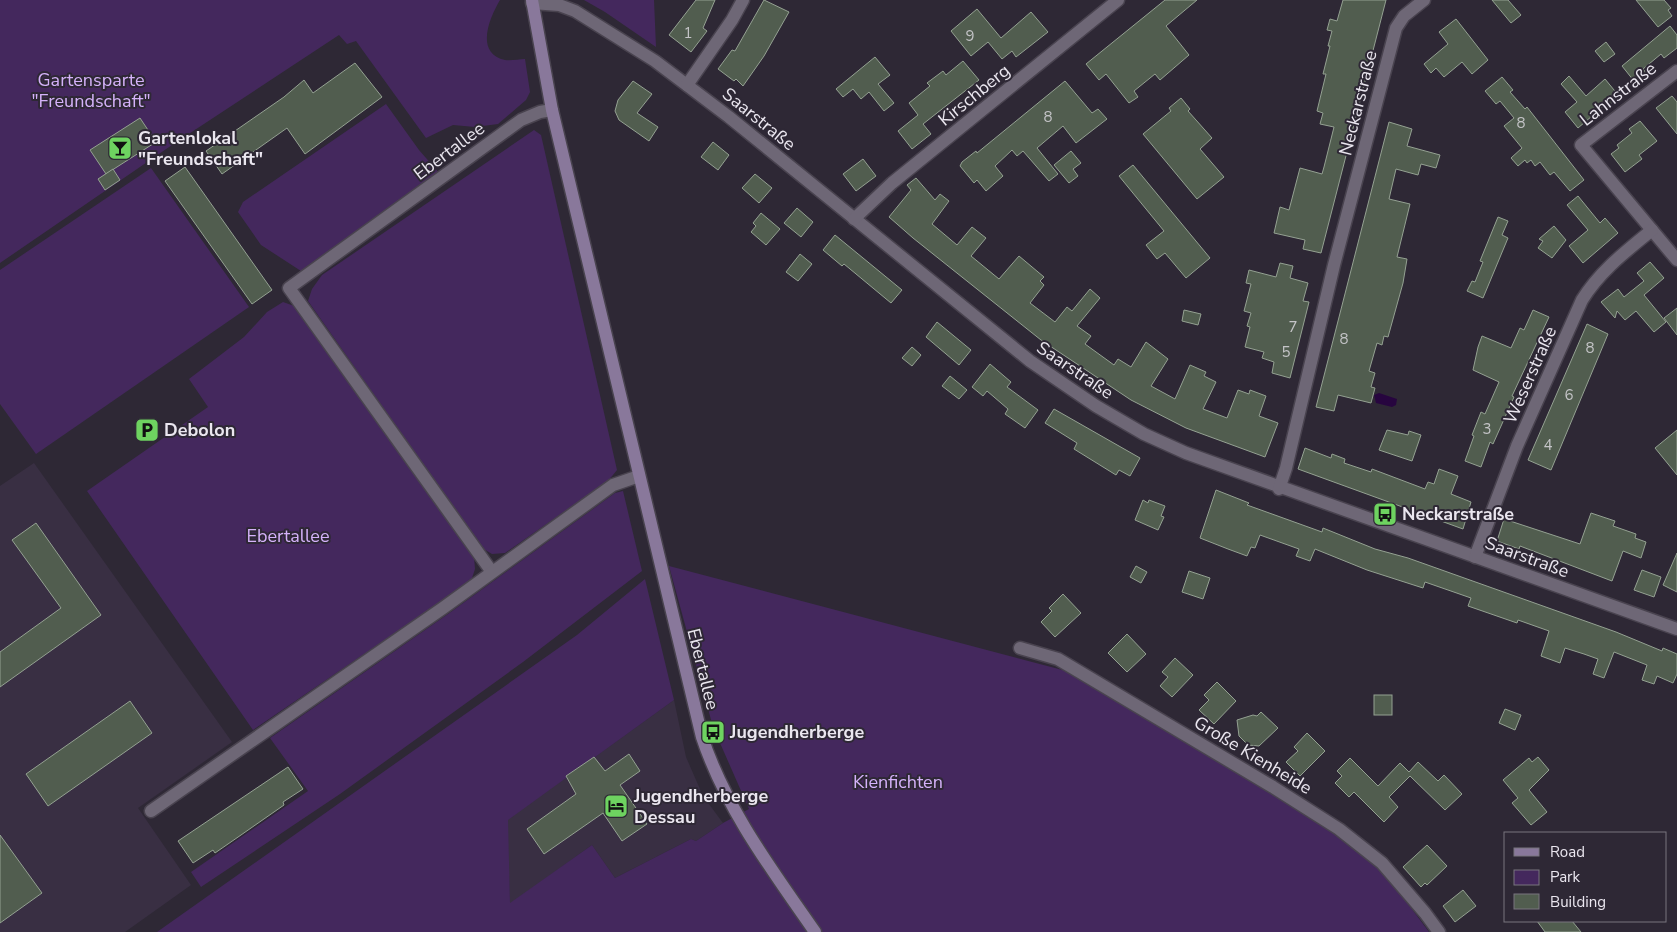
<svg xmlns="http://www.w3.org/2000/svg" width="1677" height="932" font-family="'Nunito Sans',sans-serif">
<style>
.built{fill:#392f43}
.green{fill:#44285d}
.water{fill:#27053f}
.building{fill:#515d4f;stroke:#94a192}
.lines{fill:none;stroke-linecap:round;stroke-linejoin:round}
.street-casing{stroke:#49434f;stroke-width:15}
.secondary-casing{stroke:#49434f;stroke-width:15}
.street{stroke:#6e6776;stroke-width:12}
.secondary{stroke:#89789b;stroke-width:12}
.labels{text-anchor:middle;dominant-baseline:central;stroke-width:4;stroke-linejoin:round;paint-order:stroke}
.number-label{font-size:15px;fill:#c4c4c7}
.park-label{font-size:18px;fill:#d5b2fa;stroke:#2e2835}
.street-label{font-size:18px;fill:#eae6ef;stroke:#2e2835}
.poi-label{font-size:18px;font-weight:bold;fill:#eae6ef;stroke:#2e2835;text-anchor:start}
</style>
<rect width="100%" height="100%" fill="#2e2835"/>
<g class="built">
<polygon points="34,463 232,742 138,808 191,885 125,932 0,932 0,486"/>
<polygon points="674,700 686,757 703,796 723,823 696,841 691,839 615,878 592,845 510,904 507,820"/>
</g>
<g class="green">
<path d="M0,0H500C490,17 474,53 505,60C511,61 519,59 525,59L530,92L526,100L498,124L475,127L453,125L426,138L356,41L347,44L339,35L172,145L0,263Z"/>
<polygon points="584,0 654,0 656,47 605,12"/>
<polygon points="386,104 419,150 440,174 301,271 261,245 238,212 243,202"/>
<polygon points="534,130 541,135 617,470 608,481 505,553 492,554 482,548 308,301 312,289 322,275"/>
<polygon points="151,168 249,307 36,454 0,404 0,270"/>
<polygon points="283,302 297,307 474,557 475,569 471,581 253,730 87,491 208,407 189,379 244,337 267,312"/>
<polygon points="623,491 642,571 523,662 340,794 201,887 191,872 308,791 270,738 448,614 615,493"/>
<polygon points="669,566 1070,672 1267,787 1379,865 1429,932 157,932 577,635 645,579 674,700 508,820 510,903 592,845 615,878 691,839 696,841 723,823 749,809 713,727"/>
</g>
<polygon class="water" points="1379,393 1397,399 1396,405 1392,407 1376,403 1374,395"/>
<g class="building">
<polygon points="696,0 715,0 703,28 707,31 691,52 669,35"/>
<polygon points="764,0 789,12 764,56 743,86 736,79 734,81 718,69 732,50 735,51"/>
<polygon points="1165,0 1197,0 1166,26 1189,55 1160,80 1155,74 1134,91 1138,97 1129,103 1106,74 1099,80 1086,64"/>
<polygon points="1343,0 1386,0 1321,253 1303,249 1305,240 1274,233 1280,207 1289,210 1300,168 1322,174 1324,167 1334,127 1320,124 1323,113 1317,111 1326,74 1323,74 1330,46 1328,46 1332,31 1327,30 1330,19 1337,21"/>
<polygon points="1492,0 1508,0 1521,15 1511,23"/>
<polygon points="1636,0 1664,0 1671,8 1668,10 1672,16 1658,27"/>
<polygon points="977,9 1001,38 1031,12 1048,32 1016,57 1012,51 1002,59 988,42 971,56 951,31"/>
<polygon points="1456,19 1488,60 1472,74 1462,62 1444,77 1436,68 1431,73 1424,64 1448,44 1439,32"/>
<polygon points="1670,26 1677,35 1677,48 1664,58 1661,54 1643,69 1647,74 1638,81 1634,81 1622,66"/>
<polygon points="1606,42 1615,54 1604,62 1595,51"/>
<polygon points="875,57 890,75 878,84 894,103 884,111 869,92 861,99 853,89 843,97 836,89"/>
<polygon points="963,61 979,80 923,124 931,134 912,149 898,131 918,115 909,103 930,86 927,83 943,71 946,75"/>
<polygon points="355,63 382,97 305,154 287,128 222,174 206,151 284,97 304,80 313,93"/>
<polygon points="1569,76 1586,96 1605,79 1619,96 1608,106 1606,104 1578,128 1565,112 1577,102 1561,84"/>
<polygon points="1502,77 1513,90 1510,92 1525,109 1527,107 1584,180 1570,191 1554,172 1550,175 1540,162 1535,166 1531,160 1527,163 1525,160 1518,166 1511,158 1522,148 1504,126 1514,118 1500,101 1496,104 1485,91"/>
<polygon points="633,81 652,94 637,113 658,127 649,141 619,120 615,111 618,100"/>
<polygon points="1065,81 1092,113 1098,109 1107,119 1076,143 1063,126 1037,148 1058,174 1049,181 1023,151 1017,156 1012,150 995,166 1003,176 986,191 977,180 974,183 960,166 962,162 976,151 977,153"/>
<polygon points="1672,96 1677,102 1677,134 1656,108"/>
<polygon points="1181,98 1190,109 1188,111 1212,138 1200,149 1224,177 1197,199 1143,134 1171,111 1169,108"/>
<polygon points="140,118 156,142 106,174 90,150"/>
<polygon points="1640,121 1657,141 1639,155 1642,159 1625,172 1611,154 1619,148 1617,145 1632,133 1629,129"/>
<polygon points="1389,122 1412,129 1407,146 1440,155 1436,168 1421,164 1418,175 1396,169 1389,199 1410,204 1397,257 1407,259 1403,283 1388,337 1384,336 1382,345 1377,343 1369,371 1375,373 1371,387 1375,388 1371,403 1338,395 1334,411 1316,407"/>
<polygon points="713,142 729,155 718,170 701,157"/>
<polygon points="1071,151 1081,163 1073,169 1078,176 1069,183 1054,165"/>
<polygon points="863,159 876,176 856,191 843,174"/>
<polygon points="1133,165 1210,258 1186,278 1165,253 1157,259 1146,245 1164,231 1119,176"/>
<polygon points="185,167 272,290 252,304 165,181"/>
<polygon points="113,169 120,180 105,190 98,179"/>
<polygon points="755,174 772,188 759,203 742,188"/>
<polygon points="916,178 935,200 940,194 949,201 932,224 957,245 972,227 986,238 971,256 999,279 1019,256 1044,277 1040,281 1044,285 1030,303 1055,322 1067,307 1072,311 1090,289 1100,298 1077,326 1091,336 1085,344 1114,365 1118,359 1131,367 1146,342 1168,359 1151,386 1175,399 1190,365 1206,372 1204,376 1216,382 1203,409 1227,418 1238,390 1249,394 1250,390 1266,396 1259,416 1278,423 1265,457 1186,428 1131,400 1041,340 913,238 889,217 911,190 907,185"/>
<polygon points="1578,196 1600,223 1605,218 1618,233 1583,263 1569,246 1588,230 1567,205"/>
<polygon points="797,208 813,222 801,237 784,223"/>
<polygon points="761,213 780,229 766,245 751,232 756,226 753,223"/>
<polygon points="1498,217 1508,221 1502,235 1508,238 1483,298 1467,291 1472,281 1475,282 1483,262 1480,261"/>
<polygon points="1554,226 1566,240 1552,258 1538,248 1543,241 1539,239"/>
<polygon points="835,235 902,290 891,303 844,264 842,266 823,250"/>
<polygon points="800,254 812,264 798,281 786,272"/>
<polygon points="1650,262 1664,278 1644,295 1666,322 1654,332 1636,311 1625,320 1617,311 1615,318 1601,302 1618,289 1624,297 1644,281 1637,273"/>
<polygon points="1280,263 1293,266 1290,278 1308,283 1303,301 1309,302 1290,378 1272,373 1274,362 1262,358 1264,352 1245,347 1250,327 1247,326 1251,313 1244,311 1251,284 1246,283 1249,270 1276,277"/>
<polygon points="1677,308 1677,335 1664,318"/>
<polygon points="1184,310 1201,314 1198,325 1182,321"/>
<polygon points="1533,310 1549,317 1512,396 1514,397 1493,444 1490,442 1481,467 1465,461 1474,436 1472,435 1481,412 1485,414 1499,382 1473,370 1478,347 1482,336 1511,348 1520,328 1524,330"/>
<polygon points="937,322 971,350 959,365 926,337"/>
<polygon points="1587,324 1608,334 1551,470 1528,460"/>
<polygon points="912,347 921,355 912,366 902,358"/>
<polygon points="990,364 1011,382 1007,387 1038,410 1025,428 1005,414 1008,409 987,391 983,396 972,387"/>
<polygon points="950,376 967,390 959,399 942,386"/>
<polygon points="1054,409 1140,458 1130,476 1119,470 1116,475 1074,449 1077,443 1045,423"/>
<polygon points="1387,430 1408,435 1409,431 1421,435 1412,461 1379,450"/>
<polygon points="1677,430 1677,475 1655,448"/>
<polygon points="1305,448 1331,458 1332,454 1345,459 1344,463 1371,472 1372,469 1425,489 1428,482 1434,484 1439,469 1458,476 1451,494 1471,502 1463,529 1298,469"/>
<polygon points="1216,490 1249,503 1247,505 1322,532 1323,528 1375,549 1408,558 1616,632 1662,651 1663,648 1677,654 1677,674 1673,683 1657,676 1654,684 1642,680 1647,665 1614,652 1604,678 1593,674 1598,659 1584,654 1565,648 1560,663 1541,656 1549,631 1518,620 1517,623 1468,606 1471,598 1425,582 1423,588 1367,570 1315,549 1310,561 1296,556 1299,549 1260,535 1255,548 1251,547 1247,556 1228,549 1200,538"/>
<polygon points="1143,500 1148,503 1149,500 1165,506 1161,516 1164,517 1158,530 1135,520"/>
<polygon points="1591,513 1615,521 1613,526 1636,534 1635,538 1646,542 1641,558 1623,551 1612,581 1520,546 1519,549 1497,541 1504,519 1580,544"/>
<polygon points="36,523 101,615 0,687 0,652 61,608 12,540"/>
<polygon points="1677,553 1677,592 1663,585"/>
<polygon points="1136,566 1147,572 1141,583 1130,577"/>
<polygon points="1642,570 1661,577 1654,597 1634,590"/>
<polygon points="1189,571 1210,578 1203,599 1182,592"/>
<polygon points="1063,594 1081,613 1055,637 1041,622 1052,611 1049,608"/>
<polygon points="1127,634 1146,654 1127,672 1108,653"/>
<polygon points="1175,658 1193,675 1172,697 1160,686 1168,677 1162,672"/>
<polygon points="1217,682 1236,701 1214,724 1199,710 1209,700 1204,695"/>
<rect x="1374" y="695" width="18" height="20"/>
<polygon points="130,701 152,733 48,806 26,774"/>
<polygon points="1505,709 1521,715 1515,730 1499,723"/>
<polygon points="1261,712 1278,728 1259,746 1248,745 1239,736 1237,720 1253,715 1257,716"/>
<polygon points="1307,733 1325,751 1300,776 1286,762 1298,751 1294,747"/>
<polygon points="629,754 640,771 620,785 647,824 622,841 603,813 544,854 527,829 576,794 566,776 594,757 605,771"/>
<polygon points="1538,757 1549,770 1529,790 1547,812 1531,825 1512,803 1518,798 1503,780 1529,758 1532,762"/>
<polygon points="1350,758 1378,786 1400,763 1409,772 1418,762 1438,781 1444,775 1462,794 1445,810 1410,776 1389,797 1398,807 1384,822 1354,792 1349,797 1335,783 1342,776 1337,771"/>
<polygon points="288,767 303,789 283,802 284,805 241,835 215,853 213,850 193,863 178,841"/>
<polygon points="0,835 42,893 0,923"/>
<polygon points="1427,845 1447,866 1427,885 1425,883 1421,887 1403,867"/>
<polygon points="1463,890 1476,906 1455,922 1443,906"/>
<polygon points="1537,921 1572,921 1581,932 1545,932"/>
</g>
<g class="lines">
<g class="street-casing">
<g id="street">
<polyline points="532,3 559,5 575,11 655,61 729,117 1030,361 1096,406 1144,434 1186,453 1677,629"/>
<polyline points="1677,71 1581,145 1677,260"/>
<polyline points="687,85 732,20 743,0"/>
<polyline points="854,219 892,183 1118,0"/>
<polyline points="1279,489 1286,468 1334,265 1396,28 1404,16 1424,0"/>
<path d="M1475,557L1517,446L1582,300C1600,271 1625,252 1652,230"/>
<polyline points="492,572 289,288 521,120 540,112 552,110"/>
<polyline points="1020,648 1058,659 1273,787 1339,829 1382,863 1425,913 1439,932"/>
<polyline points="151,811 443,608 613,485 639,476"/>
</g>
</g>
<g class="secondary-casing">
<path id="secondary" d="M532,0L552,110L702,737C726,809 772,870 815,932"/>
</g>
<use href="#street" class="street"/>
<use href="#secondary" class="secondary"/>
</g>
<defs>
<g id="bar-square" transform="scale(1.25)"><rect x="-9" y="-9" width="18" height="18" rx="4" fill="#6ed360" stroke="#2e2835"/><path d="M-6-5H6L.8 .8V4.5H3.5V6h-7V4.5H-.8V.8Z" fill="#111"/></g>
<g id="parking-square" transform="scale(1.25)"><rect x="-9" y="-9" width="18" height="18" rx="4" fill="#6ed360" stroke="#2e2835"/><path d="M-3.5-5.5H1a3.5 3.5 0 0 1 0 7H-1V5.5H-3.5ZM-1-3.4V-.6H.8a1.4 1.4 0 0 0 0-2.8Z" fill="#111"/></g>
<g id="bus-square" transform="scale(1.25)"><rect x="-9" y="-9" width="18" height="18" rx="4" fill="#6ed360" stroke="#2e2835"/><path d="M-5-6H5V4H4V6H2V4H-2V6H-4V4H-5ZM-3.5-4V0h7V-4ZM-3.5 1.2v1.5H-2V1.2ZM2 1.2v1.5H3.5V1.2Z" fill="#111"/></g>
<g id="hotel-square" transform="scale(1.25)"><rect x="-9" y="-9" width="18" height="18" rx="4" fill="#6ed360" stroke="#2e2835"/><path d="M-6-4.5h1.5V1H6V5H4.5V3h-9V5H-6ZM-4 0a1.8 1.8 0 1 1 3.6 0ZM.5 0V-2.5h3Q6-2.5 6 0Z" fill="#111"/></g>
</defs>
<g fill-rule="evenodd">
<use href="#bar-square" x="120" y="148"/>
<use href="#parking-square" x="147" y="430"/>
<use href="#bus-square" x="1385" y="514"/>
<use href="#bus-square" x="713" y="732"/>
<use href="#hotel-square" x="616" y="806"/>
</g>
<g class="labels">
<g class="number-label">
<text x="688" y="33">1</text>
<text x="970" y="36">9</text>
<text x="1048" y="117">8</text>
<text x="1521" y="123">8</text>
<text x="1293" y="327">7</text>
<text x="1344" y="339">8</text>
<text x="1590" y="348">8</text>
<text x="1286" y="352">5</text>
<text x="1569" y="395">6</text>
<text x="1487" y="429">3</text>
<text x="1548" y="445">4</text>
</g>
<g class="park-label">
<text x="91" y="80">Gartensparte<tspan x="91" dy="21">"Freundschaft"</tspan></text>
<text x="288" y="536">Ebertallee</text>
<text x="898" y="782">Kienfichten</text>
</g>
<g class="street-label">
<text transform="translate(1618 94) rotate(-38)">Lahnstraße</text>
<text transform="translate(974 95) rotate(-39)">Kirschberg</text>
<text transform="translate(1358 103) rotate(-76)">Neckarstraße</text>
<text transform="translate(759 119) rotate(39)">Saarstraße</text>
<text transform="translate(449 151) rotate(-37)">Ebertallee</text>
<text transform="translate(1075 370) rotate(34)">Saarstraße</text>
<text transform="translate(1530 375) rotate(-66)">Weserstraße</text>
<text transform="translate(1527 557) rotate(20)">Saarstraße</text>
<text transform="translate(703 669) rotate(76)">Ebertallee</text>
<text transform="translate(1253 755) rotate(31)">Große Kienheide</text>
</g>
<g class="poi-label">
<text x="138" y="138">Gartenlokal<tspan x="138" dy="21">"Freundschaft"</tspan></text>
<text x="164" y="430">Debolon</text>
<text x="1402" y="514">Neckarstraße</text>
<text x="730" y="732">Jugendherberge</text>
<text x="634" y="796">Jugendherberge<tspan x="634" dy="21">Dessau</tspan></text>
</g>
</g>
<rect x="1504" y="832" width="162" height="90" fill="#2e2835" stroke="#79747f"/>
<rect x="1514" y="848" width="25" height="8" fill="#89789b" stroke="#79747f"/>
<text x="1550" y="857" font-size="15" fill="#eae6ef">Road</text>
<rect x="1514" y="870" width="25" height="15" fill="#44285d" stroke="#79747f"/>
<text x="1550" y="882" font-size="15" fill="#eae6ef">Park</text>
<rect x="1514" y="894" width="25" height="15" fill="#515d4f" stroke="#79747f"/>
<text x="1550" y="907" font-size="15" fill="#eae6ef">Building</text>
</svg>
